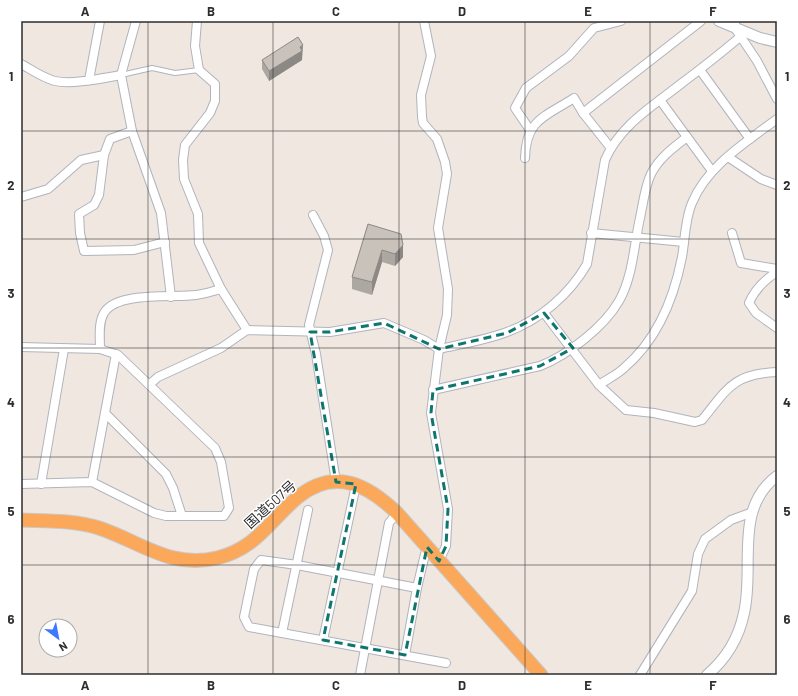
<svg xmlns="http://www.w3.org/2000/svg" width="798" height="696" font-family="Barlow,'Noto Sans JP',sans-serif">
<style>
.lines{fill:none;stroke-linecap:round;stroke-linejoin:round}
.service-casing{stroke:#b0b4be;stroke-width:6}
.minor-casing{stroke:#b0b4be;stroke-width:10}
.tertiary-casing{stroke:#b0b4be;stroke-width:12}
.trunk-casing{stroke:#c9c9c9;stroke-width:15}
.service{stroke:#fff;stroke-width:4}
.minor{stroke:#fff;stroke-width:8}
.tertiary{stroke:#fff;stroke-width:10}
.trunk{stroke:#fca85b;stroke-width:13}
.wall{fill:#aca7a1}
.shaded-wall{fill:#8c8883}
.building{fill:#c8c2bb;stroke:#8c8883}
.marked{fill:none;stroke:#0f766e;stroke-width:3;stroke-dasharray:8 5;stroke-linejoin:round}
.grid{fill:none;stroke:#2e2e2e;stroke-width:1;stroke-opacity:0.55}
.labels{text-anchor:middle;dominant-baseline:central;stroke-width:3;stroke-linejoin:round;paint-order:stroke}
.street-label{font-size:14px;fill:#2e2e2e;stroke:#fff}
.neatline{fill:none;stroke:#2e2e2e;stroke-width:1.5}
.grid-label{font-size:13px;text-anchor:middle;font-weight:bold;fill:#2e2e2e}
</style>
<rect width="100%" height="100%" fill="#efe7e0"/>
<g class="lines">
<g class="service-casing">
<polyline id="service" points="121,75 152,68 175,73 199,70"/>
</g>
<g class="minor-casing">
<g id="minor">
<polyline points="136,21 121,75 132,131 161,213 171,297"/>
<polyline points="197,21 195,46 199,70 215,84 215,101 210,113 185,145 183,160 184,179 198,214 199,243 221,289 247,330"/>
<polyline points="424,21 431,56 421,95 422,117 423,123 437,139 445,162 447,174 438,228 448,289 447,315 439,349 431,413 448,509 446,546 439,561"/>
<polyline points="735,21 735,28 757,61 777,99"/>
<path d="M21,64C32,70 43,78 55,81C72,85 103,78 121,75"/>
<polyline points="700,70 750,139"/>
<polyline points="89,80 100,21"/>
<polyline points="660,100 712,171"/>
<polyline points="583,113 701,21"/>
<polyline points="530,130 515,108 526,88 569,56 594,28 621,21"/>
<polyline points="132,131 110,139 104,155 99,195 94,205 79,214 80,233 84,251 134,250 165,242"/>
<polyline points="728,157 761,179 777,185"/>
<path d="M525,158C526,119 545,117 574,98L583,113L610,147"/>
<polyline points="21,197 48,189 81,160 104,155"/>
<polyline points="313,215 324,236 328,250 309,325 316,354 336,482"/>
<polyline points="591,233 684,242"/>
<polyline points="732,233 741,263 777,269"/>
<path d="M777,272C764,280 755,289 749,303L756,313L777,328"/>
<path d="M544,313L599,385C607,379 617,375 624,368C657,340 674,298 682,257C685,240 685,219 692,203C707,166 746,142 777,119"/>
<polyline points="21,347 100,349 118,355 215,448 221,462 229,508 224,516 166,516 154,513 92,482 21,484"/>
<path d="M100,349C100,338 98,323 104,313C117,291 174,298 196,295C205,294 213,291 221,289"/>
<path d="M150,384L158,377L221,348L247,330L330,332L384,323L424,340L439,349C461,344 486,340 507,332C540,320 570,294 587,264L605,160C620,125 653,106 682,83C702,68 721,53 740,37"/>
<path d="M599,385L626,410L654,413L695,422L702,420C728,388 733,374 777,372"/>
<path d="M433,390L540,366C568,355 604,327 619,301C633,277 634,244 640,218C643,204 645,186 651,174C659,158 674,147 687,137"/>
<polyline points="105,413 166,474 173,488 182,516"/>
<polyline points="92,482 116,354"/>
<polyline points="41,484 64,349"/>
<polyline points="417,588 297,565 261,560 254,569 244,617 249,627 446,663"/>
<polyline points="282,633 308,510"/>
<polyline points="323,640 356,485"/>
<polyline points="405,655 417,588 425,554 428,548"/>
<polyline points="360,675 389,523 397,513"/>
<polyline points="640,675 692,591 698,554 705,539 731,520 750,513"/>
</g>
</g>
<g class="tertiary-casing">
<g id="tertiary">
<polyline points="719,21 760,38 777,42"/>
<path d="M707,675C726,659 739,637 744,613C755,567 733,509 777,476"/>
</g>
</g>
<g class="trunk-casing">
<path id="trunk" d="M21,520C47,521 74,520 99,528C141,542 170,569 217,558C256,549 270,520 298,497C335,467 368,485 397,513L541,675"/>
</g>
<use href="#service" class="service"/>
<use href="#minor" class="minor"/>
<use href="#tertiary" class="tertiary"/>
<use href="#trunk" class="trunk"/>
</g>
<g class="wall">
<polygon points="302,54 302,60 269,81 262,69 262,60 303,54"/>
<polygon points="368,224 403,257 395,266 382,262 372,295 352,289 352,277"/>
</g>
<g class="shaded-wall">
<polygon points="303,45 302,60 269,81 269,71"/>
<polygon points="403,245 403,257 395,266 395,254"/>
<polygon points="382,250 382,262 372,295 372,282"/>
</g>
<g class="building">
<polygon points="298,37 303,45 300,47 302,51 269,71 262,60"/>
<polygon points="368,224 401,234 403,245 395,254 382,250 372,282 352,277"/>
</g>
<path class="marked" d="M544,313L573,348L540,366L433,390L431,413L448,509L446,546L439,561L427,547L405,655L323,640L356,484L336,482L310,332H330L384,323L439,349L507,333Z"/>
<path class="grid" d="M148,21V675M273,21V675M399,21V675M525,21V675M650,21V675M21,131H777M21,239H777M21,348H777M21,457H777M21,565H777"/>
<g class="labels">
<g class="street-label">
<text transform="translate(270 504) rotate(-42)">国道507号</text>
</g>
</g>
<rect width="798" height="696" fill="none" stroke="#ffffff" stroke-width="44"/>
<g transform="translate(58 638) rotate(148)"><circle r="19" fill="#ffffff" stroke="#ababab"/>
<path d="M0-3L7 15L0 10L-7 15Z" fill="#3d78ff"/>
<text y="-6" font-size="11" font-weight="bold" text-anchor="middle" fill="#2e2e2e">N</text>
</g>
<rect x="22" y="22" width="754" height="652" class="neatline"/>
<g class="grid-label">
<text x="85" y="16">A</text>
<text x="211" y="16">B</text>
<text x="336" y="16">C</text>
<text x="462" y="16">D</text>
<text x="588" y="16">E</text>
<text x="713" y="16">F</text>
<text x="11" y="81">1</text>
<text x="787" y="81">1</text>
<text x="11" y="190">2</text>
<text x="787" y="190">2</text>
<text x="11" y="298">3</text>
<text x="787" y="298">3</text>
<text x="11" y="407">4</text>
<text x="787" y="407">4</text>
<text x="11" y="516">5</text>
<text x="787" y="516">5</text>
<text x="11" y="624">6</text>
<text x="787" y="624">6</text>
<text x="85" y="690">A</text>
<text x="211" y="690">B</text>
<text x="336" y="690">C</text>
<text x="462" y="690">D</text>
<text x="588" y="690">E</text>
<text x="713" y="690">F</text>
</g>
</svg>
